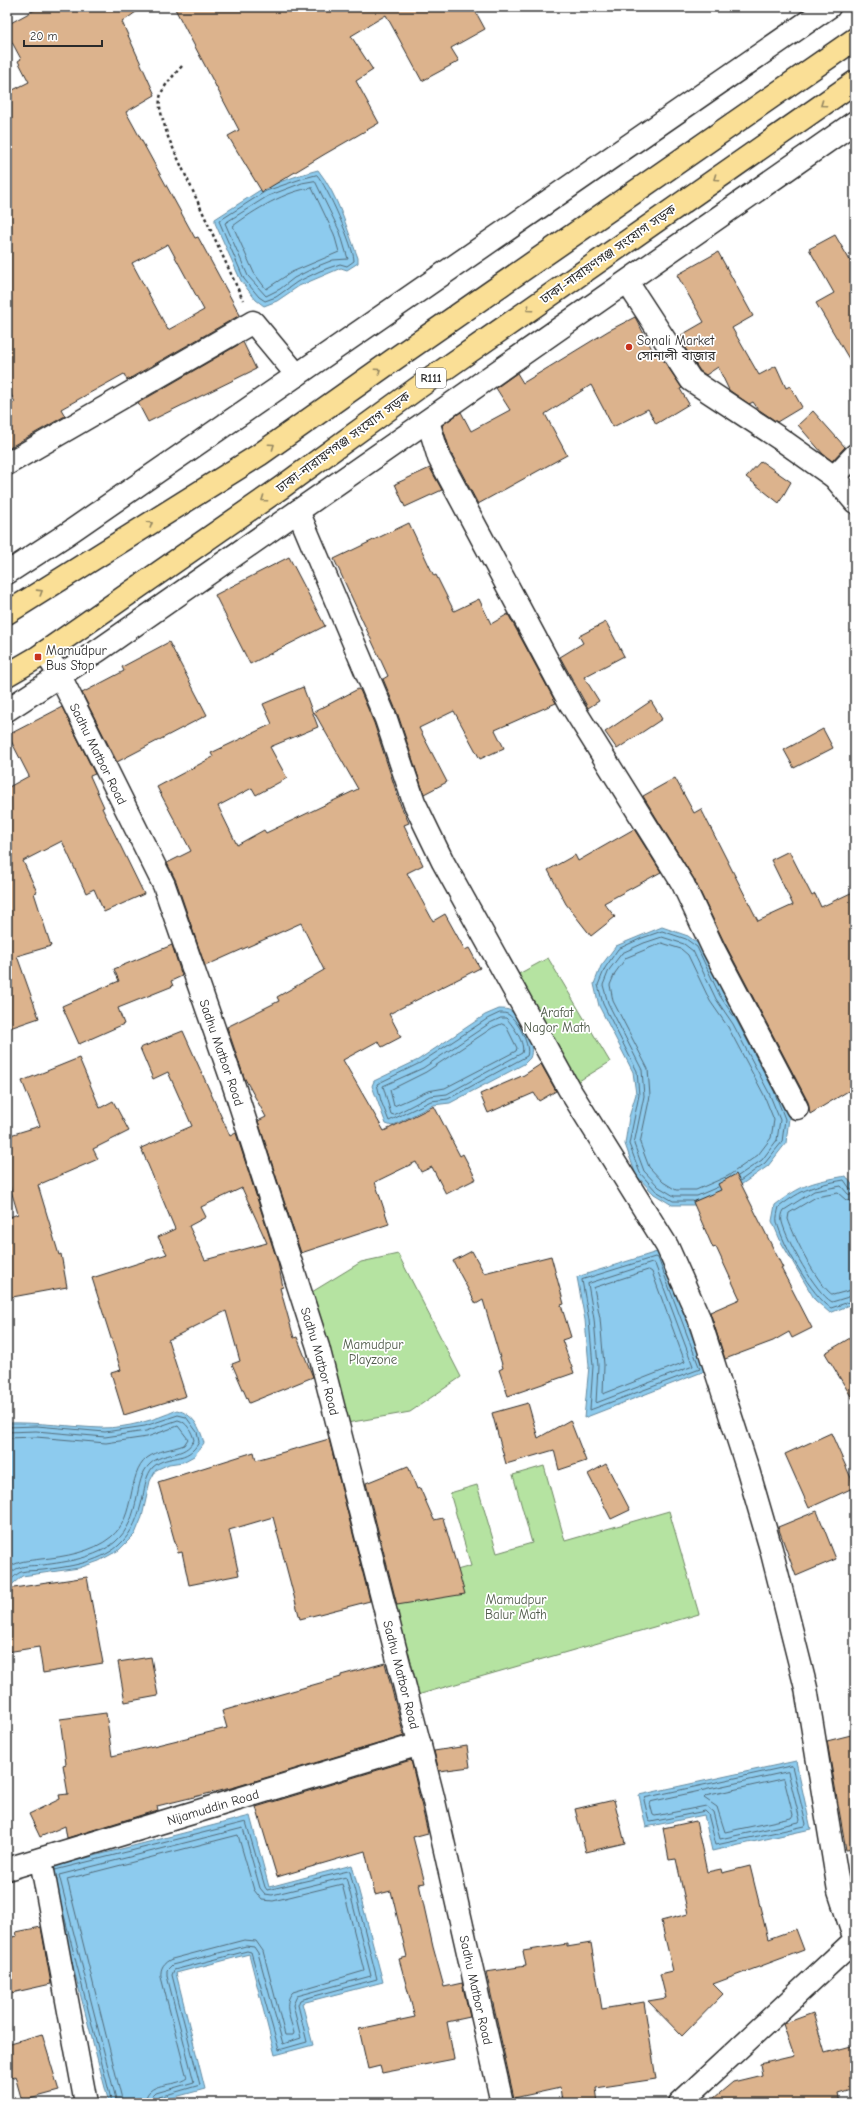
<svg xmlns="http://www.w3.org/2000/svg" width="862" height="2110" font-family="'Comic Neue','Noto Sans Bengali',sans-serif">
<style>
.green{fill:#b5e3a1;stroke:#708766}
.water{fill:#8dcbee;stroke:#668ba0}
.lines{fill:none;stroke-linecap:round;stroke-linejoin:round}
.shore{stroke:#526b79;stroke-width:1}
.building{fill:#dcb38d;stroke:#2b2b2b;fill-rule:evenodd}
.street-casing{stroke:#2b2b2b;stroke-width:25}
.secondary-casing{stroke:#2b2b2b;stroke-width:25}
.primary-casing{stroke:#2b2b2b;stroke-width:25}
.path{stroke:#2b2b2b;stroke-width:2.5;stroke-dasharray:3 3;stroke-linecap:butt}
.street{stroke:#fff;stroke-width:22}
.secondary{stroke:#fff;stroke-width:22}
.primary{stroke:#fadf96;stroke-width:22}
.oneway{stroke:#928560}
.poi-dot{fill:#c8321e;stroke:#fff;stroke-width:1.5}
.labels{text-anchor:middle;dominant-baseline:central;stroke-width:3.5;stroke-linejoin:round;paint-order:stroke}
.shield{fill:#fff;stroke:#6b6b6b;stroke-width:1}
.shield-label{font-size:12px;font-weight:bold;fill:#2b2b2b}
.street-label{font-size:13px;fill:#2b2b2b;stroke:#fff}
.poi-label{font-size:13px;fill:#2b2b2b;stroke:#fff;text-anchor:start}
.park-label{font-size:13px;fill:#4e5948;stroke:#fff}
</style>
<rect width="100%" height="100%" fill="#fff"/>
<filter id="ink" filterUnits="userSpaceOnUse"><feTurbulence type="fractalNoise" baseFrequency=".025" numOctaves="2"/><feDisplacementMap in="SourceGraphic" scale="8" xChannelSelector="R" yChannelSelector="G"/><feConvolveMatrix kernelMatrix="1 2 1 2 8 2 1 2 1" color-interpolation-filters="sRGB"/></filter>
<g filter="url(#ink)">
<g class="green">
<polygon points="548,958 610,1062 574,1084 515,976"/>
<polygon points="398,1254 461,1377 410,1412 341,1424 307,1295 361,1262"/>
<polygon points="544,1466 565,1541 669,1511 699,1614 407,1698 384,1596 393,1588 471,1566 450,1493 477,1485 497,1553 532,1543 513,1475"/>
</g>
<g class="water">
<path d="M318,170C338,195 347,229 358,258V263L347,270L341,268L299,286L277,301L264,306L256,300L241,281L215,223V219L265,187L300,175Z"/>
<polygon points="662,927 688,936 700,945 724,995 741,1019 777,1089 789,1118 786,1143 768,1166 735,1189 699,1205 672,1205 654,1194 636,1175 625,1144 629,1117 636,1094 633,1072 599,1006 594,984 601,966 616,946"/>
<path d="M499,1009C503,1009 508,1009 511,1011C523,1019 536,1045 530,1058L524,1064L450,1103L433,1105L392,1126L386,1124L372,1086L374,1081L418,1060L485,1015Z"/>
<path d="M846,1176L855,1189V1303L830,1313L815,1300L781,1242L772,1221L775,1205C802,1184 813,1182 846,1176Z"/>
<polygon points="660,1251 705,1371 584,1418 589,1366 585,1320 577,1277"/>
<path d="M177,1410C193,1414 200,1427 204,1443L194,1456L183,1462L169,1464L156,1470L150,1481L142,1517L135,1534L119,1550L99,1561L79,1568L22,1576L7,1589V1423C39,1422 70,1427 102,1428C127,1428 155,1420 177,1410Z"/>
<polygon points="796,1761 811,1829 712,1851 704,1815 646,1827 639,1795"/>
<polygon points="250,1816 269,1887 352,1865 383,1982 302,2003 313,2045 275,2055 249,1954 176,1973 205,2089 153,2103 109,2103 47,1868"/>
</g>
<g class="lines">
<g class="shore">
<path d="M317,175C327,186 354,247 354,261L347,266L340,264L320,271L297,282L276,297L265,301L259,297L244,279L219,221L266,191L301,179Z"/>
<polygon points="315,181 340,232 348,259 333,260 318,266 294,278 280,289 266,296 248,276 225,223 268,196 302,183"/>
<path d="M312,188L334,234L339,252L292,272L266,289L254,273L233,226C253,211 287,190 312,188Z"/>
<polygon points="662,943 681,949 688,955 710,1001 728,1027 764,1095 774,1120 771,1138 758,1155 728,1176 696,1190 676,1190 663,1182 649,1167 640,1143 650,1096 648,1069 613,1001 610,985 615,973 626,958"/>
<path d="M500,1013C503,1013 507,1013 509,1015C518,1021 531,1046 527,1056L448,1099L431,1101L389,1121L381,1101L377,1084L420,1063L487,1019Z"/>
<path d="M501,1018H506C513,1025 526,1044 522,1053L447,1094L430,1096L394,1115L391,1114L383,1086L423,1068L490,1023Z"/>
<polygon points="502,1024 506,1026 517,1048 516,1051 445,1088 428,1091 394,1106 390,1090 426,1072 492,1028"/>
<polyline points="718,1187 697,1196 674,1196 659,1187 644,1171 634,1144 644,1096 642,1070 608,1003 603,985 609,970 622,953 644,943 662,937 684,944 693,951 716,999 733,1024 769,1093 780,1120 777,1140 762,1160 738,1176"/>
<path d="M855,1191L851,1190L844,1180C815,1185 802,1189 779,1207C778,1211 776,1218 777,1222C782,1244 812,1296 831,1308L855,1300"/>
<path d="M855,1196L848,1194L841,1186L814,1191L784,1210C782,1213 781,1218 782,1222C787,1241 815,1292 832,1302L855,1295"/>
<polyline points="693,1201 673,1201 656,1191 640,1173 629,1144 639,1095 637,1071 603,1004 598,985 605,968 618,949 642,938 662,931 686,939 697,947 720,996 737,1021 774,1091 785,1119 782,1142 765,1163 740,1181"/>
<path d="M855,1202L846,1200L838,1193L816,1197L789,1213L788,1219C794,1237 818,1286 833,1295L855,1289"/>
<polygon points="656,1257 658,1258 700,1369 590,1410 593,1366 589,1320 582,1280"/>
<polygon points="653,1263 655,1264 693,1366 596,1403 598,1366 594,1319 588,1284"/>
<polygon points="649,1270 652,1272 685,1362 603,1394 604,1365 600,1318 594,1288"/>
<path d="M7,1427L37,1426L105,1432L145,1426L178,1415L186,1417L197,1432L199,1442C187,1464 169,1453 153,1467C146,1475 145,1486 143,1496C139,1515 133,1533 118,1546C98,1563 67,1567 43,1570C36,1571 28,1570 21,1572C16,1574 11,1580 7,1584"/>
<path d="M7,1432L36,1431L105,1437L146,1431L178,1420C187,1422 192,1432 194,1440C185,1458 164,1451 150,1464C132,1480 143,1518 115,1542C96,1558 66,1562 43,1565C35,1566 26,1565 19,1568C14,1569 11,1574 7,1577"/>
<path d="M7,1438L36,1437L106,1443L147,1437L178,1426L188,1439L184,1445C171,1450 158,1450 147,1458C126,1475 137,1516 111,1537C93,1552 64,1557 41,1559C28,1561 18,1560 7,1569"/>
<polygon points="792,1766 806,1824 805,1826 716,1845 708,1814 705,1811 651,1822 649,1821 644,1800 645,1798"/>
<polygon points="788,1772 800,1820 799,1822 720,1839 713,1812 706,1806 655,1816 653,1815 650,1804 651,1802"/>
<polygon points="784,1779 793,1815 791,1818 725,1832 717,1807 704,1798 706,1796"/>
<polyline points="55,1870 246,1822 265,1887 267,1890 348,1871 350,1872 377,1979 300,2000 298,2005 307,2042 279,2050 251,1952 247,1951 174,1970 172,1975 200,2085 159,2097 156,2103"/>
<polyline points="63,1911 112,2103"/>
<polyline points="117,2103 59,1875 243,1828 260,1888 265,1894 272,1895 346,1877 371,1976 297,1996 293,2005 301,2038 283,2044 258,1953 254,1947 246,1946 172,1965 167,1970 167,1976 194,2082 156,2093 152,2097 151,2103"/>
<path d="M123,2103L67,1879L238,1835L254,1890L262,1900L273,1901L342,1884L364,1971L293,1992C282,2003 291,2020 294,2033L293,2035H285L263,1951L256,1941L244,1940L172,1959C164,1962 160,1968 161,1977L187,2078C174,2088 146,2080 145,2103"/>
</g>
</g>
<g class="building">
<path d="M40,7H143L122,22L155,95L126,112L195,238L198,237L240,315L127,380L124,374L61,409L65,416L7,449V406L15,402L7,387V93L29,82L18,61L21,59L7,33V25ZM168,244L204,310L168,330L132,263Z"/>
<polygon points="174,7 473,7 485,29 451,48 459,61 422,81 386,15 351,36 373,70 356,81 379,123 325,154 262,192 228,136 239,130"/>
<polygon points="835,235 855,269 855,369 816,303 834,293 809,249"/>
<polygon points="718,252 753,316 732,328 759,375 776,366 786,388 790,386 802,407 777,422 758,409 753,402 749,404 729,390 718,367 706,375 700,371 678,337 704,322 677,275"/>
<polygon points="635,317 653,351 656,349 682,388 680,389 689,404 656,424 648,409 613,427 591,385 545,414 567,455 478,504 451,453 442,425 461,412 471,431 510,410 496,388 517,373 523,383 608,331"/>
<polygon points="243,342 256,369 148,422 138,403"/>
<polygon points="813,411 845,447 832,461 823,454 798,425"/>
<polygon points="761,461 791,482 779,503 746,477"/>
<polygon points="430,468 442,490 405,507 395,484"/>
<polygon points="409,523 434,576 436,575 454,611 479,599 491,624 508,614 556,703 495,730 504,748 480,759 454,711 419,728 447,782 424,794 398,715 383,679 388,676 334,559"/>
<polygon points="289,557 325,626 250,664 215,595"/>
<polygon points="606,622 624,656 584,677 599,701 588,708 560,657 583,643 579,636"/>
<polygon points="169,642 207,715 117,762 82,693 124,671 122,667"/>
<polygon points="303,687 318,727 270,747 287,778 256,795 252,788 218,806 237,845 264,830 266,833 358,789 314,712 358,689 360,690 374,723 401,806 409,823 404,825 423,865 407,873 433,921 445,914 465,950 469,948 480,968 389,1014 401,1037 382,1047 378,1041 343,1060 384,1131 434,1106 460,1156 463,1154 476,1179 446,1194 432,1167 421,1172 416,1162 375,1182 389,1224 301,1253 258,1121 266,1117 244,1077 227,1027 279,1001 277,997 324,970 301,923 205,966 176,881 167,863 191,851 157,787 213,757 211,753 272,724 263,704"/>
<polygon points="651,701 662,719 617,749 605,732"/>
<polygon points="62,707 95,774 90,776 104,807 102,808 144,894 104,912 94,889 86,893 62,841 23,861 37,892 34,893 51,946 17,956 39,1018 7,1029 7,788 29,776 8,735"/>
<polygon points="823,729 833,748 794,768 784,750"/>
<polygon points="675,778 694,813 701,809 758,921 793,905 771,860 789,851 812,896 815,894 821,907 855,891 855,1087 810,1114 808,1102 724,942 694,879 643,796"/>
<polygon points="634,829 661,872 604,903 615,917 591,936 566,904 548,870 575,855 578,861"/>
<polygon points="172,945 182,976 171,981 173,986 118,1008 124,1024 79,1044 62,1006 119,981 114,969"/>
<path d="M183,1031L230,1136L236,1133L278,1263L283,1287L280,1288L294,1338L297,1337L313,1377L249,1403L232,1364L240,1361L226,1311L168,1340L186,1396L124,1415L111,1373L121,1370L92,1278L167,1254L158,1237L175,1229L141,1148L192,1126L168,1072L153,1079L140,1048ZM242,1188L267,1243L205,1260L189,1226L206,1217L201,1207Z"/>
<polygon points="79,1058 100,1108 113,1101 129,1131 93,1149 98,1159 38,1185 59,1255 61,1254 67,1287 7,1298 7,1218 18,1214 7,1177 7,1136 40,1126 22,1081"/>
<polygon points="541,1064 556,1091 539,1101 534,1093 488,1113 480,1094 524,1075"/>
<polygon points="736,1174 783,1268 781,1268 812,1328 792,1338 789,1332 773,1341 725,1359 710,1312 740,1299 716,1247 713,1248 693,1202 721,1190 718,1184"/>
<polygon points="472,1251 484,1273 551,1256 564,1304 561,1305 571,1337 562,1340 574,1373 508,1396 499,1370 503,1368 483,1300 476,1304 453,1261"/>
<polygon points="855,1335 855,1403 825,1353"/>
<polygon points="528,1403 538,1438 570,1420 586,1461 559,1470 554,1450 506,1464 492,1413"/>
<polygon points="831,1433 855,1487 809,1508 785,1454"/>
<polygon points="329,1439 370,1601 300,1619 273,1517 229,1530 239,1575 189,1585 182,1552 178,1553 158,1482 254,1452 256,1460"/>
<polygon points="606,1464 630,1510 611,1519 588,1474"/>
<polygon points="408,1466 417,1489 420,1488 434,1520 443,1518 465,1594 397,1605 366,1483"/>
<polygon points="817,1511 836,1559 796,1576 778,1527"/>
<polygon points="87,1577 103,1663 43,1673 39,1647 7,1652 7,1589"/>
<polygon points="151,1657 158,1696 125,1702 118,1662"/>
<polygon points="385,1663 404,1736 235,1787 157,1806 158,1810 67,1838 65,1826 40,1837 29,1814 60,1799 59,1795 68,1794 63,1765 66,1764 60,1719 106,1713 112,1756 227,1728 222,1711 341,1677 341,1675"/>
<polygon points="855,1734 855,1849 846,1850 827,1741"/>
<polygon points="467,1746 470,1767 439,1771 434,1751"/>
<polygon points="411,1760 428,1833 413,1837 425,1883 419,1884 433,1947 444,1987 462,1983 470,2017 447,2022 454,2059 382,2073 380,2066 368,2069 359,2029 415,2017 399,1959 407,1957 391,1891 375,1895 365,1851 277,1877 256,1807"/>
<polygon points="614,1800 625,1843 586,1852 575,1809"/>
<polygon points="696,1821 707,1872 721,1869 722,1873 750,1866 768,1939 796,1929 804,1950 713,1984 723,1994 682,2036 648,2001 666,1998 660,1974 673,1971 661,1921 688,1914 676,1859 669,1860 663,1828"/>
<polygon points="41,1927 51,1984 7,1994 7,1938 17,1936 16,1932"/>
<polygon points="591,1943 602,2009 644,2002 656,2079 596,2088 598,2103 562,2103 560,2088 514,2098 486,1972 526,1966 523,1951 567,1944 567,1947"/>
<polygon points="813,2013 825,2053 855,2045 855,2089 838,2094 840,2103 708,2103 733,2082 762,2075 760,2064 794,2056 783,2024"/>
<polygon points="42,2034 59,2091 22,2101 15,2076 12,2078 7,2064 7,2044"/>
</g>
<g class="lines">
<g class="street-casing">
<g id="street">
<polyline points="627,282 691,380 779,438 834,477 855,502"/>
<polyline points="428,421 439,458 516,602 570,703 683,884 713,948 797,1108"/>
<polyline points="7,464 253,322 297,375"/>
<polyline points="834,477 855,455"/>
<polyline points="298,511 386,719 414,802 443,862 569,1089 667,1246 699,1318 748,1470 771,1549 806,1688 839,1891 855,1940 680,2103"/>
<path id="s1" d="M45,652L60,676L164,885L234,1086L318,1347L433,1797L502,2103"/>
<polyline points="41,1860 86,2103"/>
<path id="s2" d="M7,1869L420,1744"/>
</g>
</g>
<g class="secondary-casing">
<g id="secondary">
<polyline points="7,573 67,534 829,7"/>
<polyline points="7,710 99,650 855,122"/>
</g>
</g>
<g class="primary-casing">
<g id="primary">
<polyline points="7,613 259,455 396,358 855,39"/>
<polyline points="7,675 38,657 282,487 419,387 855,82"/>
</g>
</g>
<path class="path" d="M182,66C154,97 156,97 168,137L243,300"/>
<use href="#street" class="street"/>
<use href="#secondary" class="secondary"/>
<use href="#primary" class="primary"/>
</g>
<defs><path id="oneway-chevron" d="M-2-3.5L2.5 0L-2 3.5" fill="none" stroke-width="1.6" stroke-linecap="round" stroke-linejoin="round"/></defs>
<g class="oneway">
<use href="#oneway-chevron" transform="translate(823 104) rotate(145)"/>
<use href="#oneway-chevron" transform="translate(716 178) rotate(145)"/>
<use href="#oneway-chevron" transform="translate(529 309) rotate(145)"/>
<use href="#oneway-chevron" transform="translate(378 371) rotate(-35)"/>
<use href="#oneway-chevron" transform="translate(272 446) rotate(-35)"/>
<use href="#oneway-chevron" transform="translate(264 499) rotate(145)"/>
<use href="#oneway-chevron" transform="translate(150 524) rotate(-32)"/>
<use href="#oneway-chevron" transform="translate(40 592) rotate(-32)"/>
</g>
</g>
<g class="poi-dot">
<circle cx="629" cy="347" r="4"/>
<rect x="34" y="653" width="8" height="8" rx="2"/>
</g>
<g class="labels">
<rect class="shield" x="416" y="368" width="30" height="20" rx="3"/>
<g class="shield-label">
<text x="431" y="378">R111</text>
</g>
<g class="street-label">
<text transform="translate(608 254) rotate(-35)">ঢাকা-নারায়ণগঞ্জ সংযোগ সড়ক</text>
<text transform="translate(343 442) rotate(-36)">ঢাকা-নারায়ণগঞ্জ সংযোগ সড়ক</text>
<text stroke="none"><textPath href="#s1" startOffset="115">Sadhu Matbor Road</textPath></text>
<text stroke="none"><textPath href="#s1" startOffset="439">Sadhu Matbor Road</textPath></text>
<text stroke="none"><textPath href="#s1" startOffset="763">Sadhu Matbor Road</textPath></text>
<text stroke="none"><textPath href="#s1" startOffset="1087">Sadhu Matbor Road</textPath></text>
<text stroke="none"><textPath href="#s2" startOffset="215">Nijamuddin Road</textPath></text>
<text stroke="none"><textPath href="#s1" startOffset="1411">Sadhu Matbor Road</textPath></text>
</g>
<g class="poi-label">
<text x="637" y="340">Sonali Market<tspan x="637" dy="15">সোনালী বাজার</tspan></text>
<text x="46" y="650">Mamudpur<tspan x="46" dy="15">Bus Stop</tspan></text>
</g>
<g class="park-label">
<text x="557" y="1012">Arafat<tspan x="557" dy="15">Nagor Math</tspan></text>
<text x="373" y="1344">Mamudpur<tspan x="373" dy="15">Playzone</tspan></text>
<text x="516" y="1599">Mamudpur<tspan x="516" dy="15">Balur Math</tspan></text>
</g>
</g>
<rect width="862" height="2110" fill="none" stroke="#fff" stroke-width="24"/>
<rect x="12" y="12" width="838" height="2086" fill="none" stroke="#2b2b2b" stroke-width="1.5" filter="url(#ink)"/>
<path d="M24 40v6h78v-6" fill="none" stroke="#2b2b2b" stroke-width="2"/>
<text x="30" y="40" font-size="12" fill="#2b2b2b" stroke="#ffffff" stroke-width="3" paint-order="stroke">20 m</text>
</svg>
